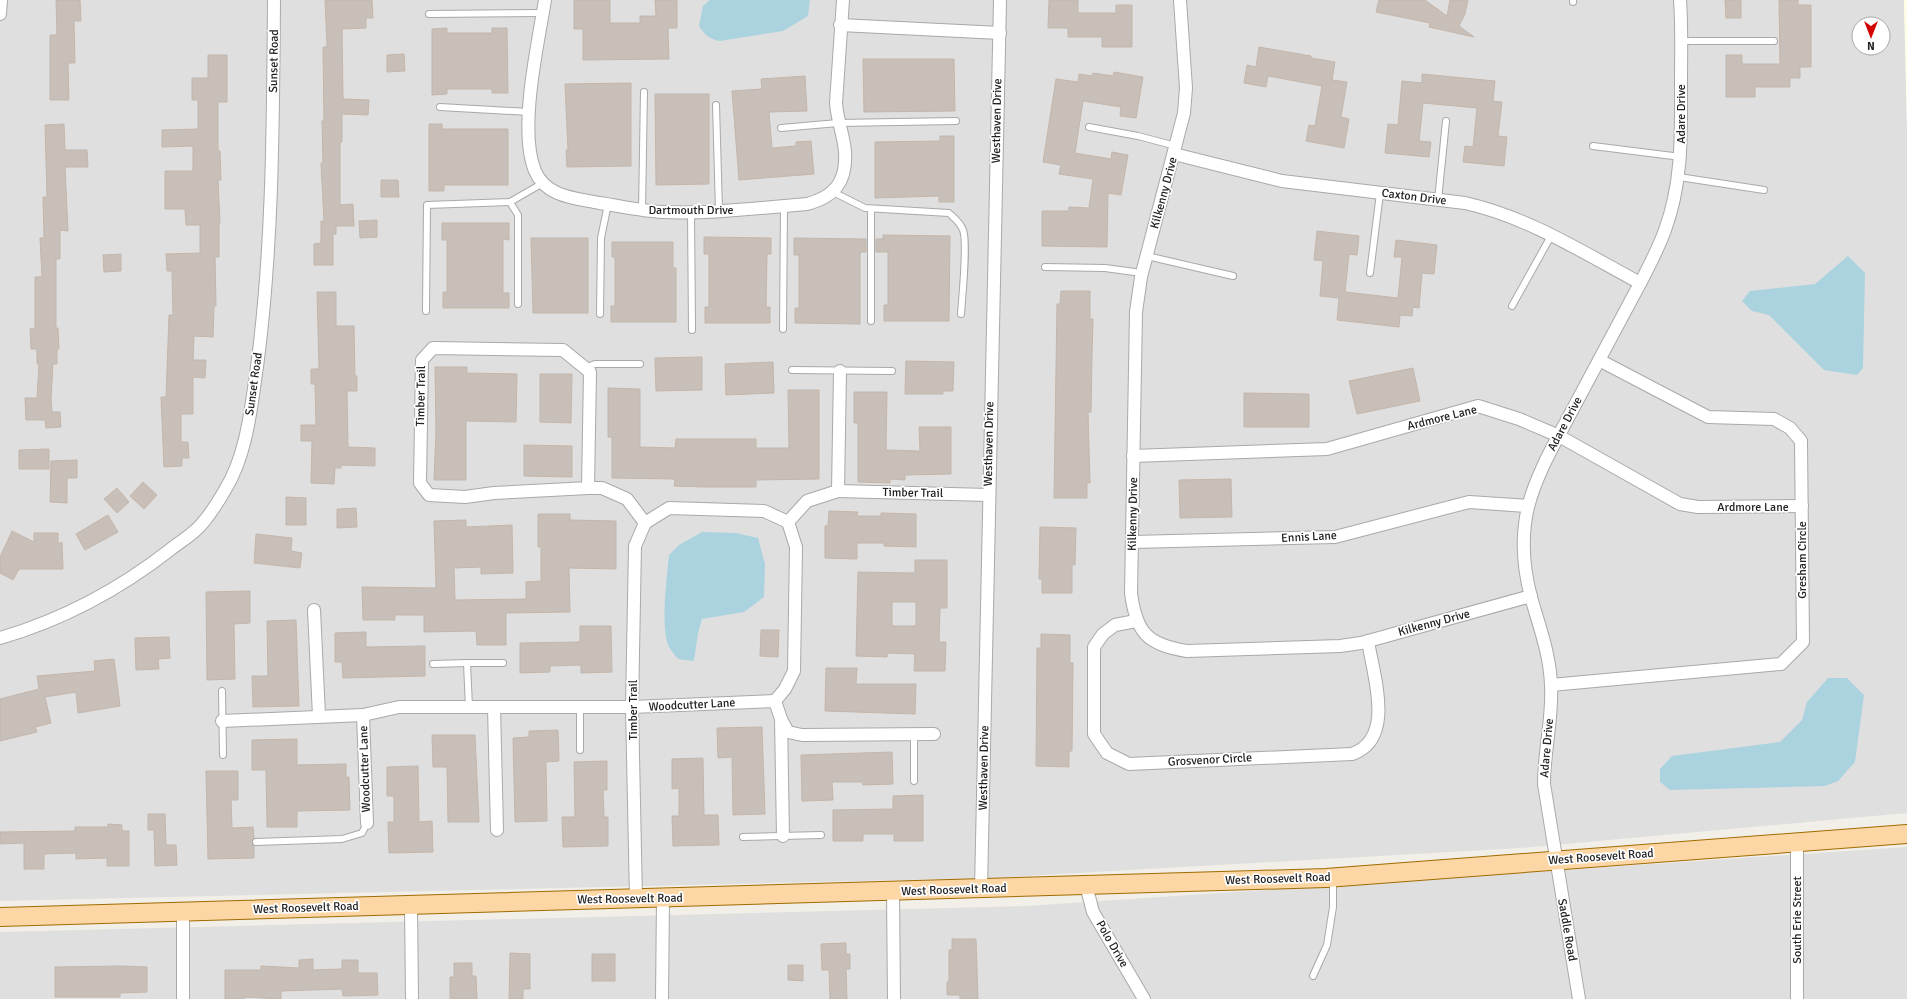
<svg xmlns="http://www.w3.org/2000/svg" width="1907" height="999" font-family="Signika,sans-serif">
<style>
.residential{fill:#e0dfdf;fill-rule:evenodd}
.education{fill:#ffffe5}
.water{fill:#aad3df}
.building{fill:#c7bfb8;stroke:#c4b6ab;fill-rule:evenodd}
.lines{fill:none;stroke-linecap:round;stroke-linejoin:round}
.lane-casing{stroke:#a9a9a9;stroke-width:8}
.street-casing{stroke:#a9a9a9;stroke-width:14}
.primary-casing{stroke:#a06b00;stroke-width:20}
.lane{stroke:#fff;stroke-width:6}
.street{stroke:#fff;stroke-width:12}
.primary{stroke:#fcd6a4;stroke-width:18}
.labels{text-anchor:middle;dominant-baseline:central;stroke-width:3.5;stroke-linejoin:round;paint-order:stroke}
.street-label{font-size:12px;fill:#222;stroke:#fff}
</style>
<rect width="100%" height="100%" fill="#f2efe9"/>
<g class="residential">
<path d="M0,0H1904L1907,127V813L1520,848L991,878L0,901ZM1859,24H1883V48H1859Z"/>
<polygon points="1907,847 1907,999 0,999 0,932 1026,906"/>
</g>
<polygon class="education" points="1904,0 1907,0 1907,127"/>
<g class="water">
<path d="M710,0H810L808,16L783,31L720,41C709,39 705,35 699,26L703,6Z"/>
<polygon points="1848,256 1865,273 1863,368 1857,375 1824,370 1769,315 1752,311 1742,301 1750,291 1815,284"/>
<path d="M702,532L736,533L758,538L765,564L764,597L744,612L702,619L698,633L694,661L678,659C675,655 671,651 669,647C660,629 667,576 669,555L679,545Z"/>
<polygon points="1828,678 1847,678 1864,695 1855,762 1838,781 1825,786 1670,790 1660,782 1660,769 1672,756 1780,742 1802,720 1807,702"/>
</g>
<g class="building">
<polygon points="56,0 80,0 81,21 74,21 75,63 68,63 69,100 50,100 50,35 57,35"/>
<polygon points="325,0 372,0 373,18 366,18 366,28 342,29 343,99 369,100 368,115 342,114 342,142 340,142 340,205 353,204 354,226 336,226 336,234 333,234 333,265 314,265 314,244 321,243 321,221 324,221 321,163 323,163 322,121 324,121 323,47 327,47"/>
<polygon points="574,0 610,0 610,23 640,23 640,16 656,16 655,0 677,0 677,28 668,28 669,59 583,60 583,29 574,29"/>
<polygon points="1049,0 1078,0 1078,13 1116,13 1116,5 1132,5 1132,47 1102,47 1102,37 1068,37 1068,28 1048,28"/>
<polygon points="1379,0 1425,0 1447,16 1450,0 1468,0 1465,14 1459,26 1474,37 1429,27 1430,23 1376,12"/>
<polygon points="1725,0 1741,0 1741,18 1726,18"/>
<polygon points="1779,0 1798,0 1798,5 1811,5 1811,67 1800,67 1800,78 1790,78 1790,87 1755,87 1755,97 1726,97 1726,55 1742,55 1742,64 1780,64"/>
<polygon points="447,28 447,33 492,33 492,28 507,28 508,93 492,93 492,89 447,89 447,94 432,95 432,29"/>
<polygon points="1259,47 1311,56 1311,58 1335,62 1332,80 1347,82 1341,117 1349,119 1344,148 1306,141 1309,125 1315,126 1322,86 1268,76 1266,87 1244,83 1247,65 1256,67"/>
<polygon points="404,54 405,71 387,72 387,55"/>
<polygon points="208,55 227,55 227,102 218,102 218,151 220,151 221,180 218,180 220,223 219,223 219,257 215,257 216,306 214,306 213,337 194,336 193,360 206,360 205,378 193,377 193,414 181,414 181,442 188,442 189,458 182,458 182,466 164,467 161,397 166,397 169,315 173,315 172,271 167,271 166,254 200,253 200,225 186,225 185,209 165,209 165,171 193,171 193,146 162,147 162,130 198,129 198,100 192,100 192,78 208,78"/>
<polygon points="863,59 954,59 955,111 864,112"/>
<polygon points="1114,72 1143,77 1136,118 1120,116 1121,107 1083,101 1075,153 1111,159 1112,152 1128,155 1121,195 1108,193 1107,247 1042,246 1042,211 1069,211 1069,207 1089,208 1093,179 1059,174 1061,165 1043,162 1056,79 1078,82 1079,74 1092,76 1093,73 1113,76"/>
<polygon points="1422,74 1495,81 1493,101 1502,102 1498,136 1507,137 1504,166 1463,162 1465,146 1473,147 1477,108 1423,103 1419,141 1431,142 1429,157 1385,153 1388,124 1398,125 1402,81 1422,83"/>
<polygon points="805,76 807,111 769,112 772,148 796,146 796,142 811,141 814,174 739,180 732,91 762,89 761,79"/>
<polygon points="631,83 631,166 567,167 566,150 568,150 565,84"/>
<polygon points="655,94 709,94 709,184 656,185"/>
<polygon points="64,124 65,150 87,150 88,167 65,167 68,231 60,230 60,259 56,259 56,328 58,328 59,349 57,349 57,364 53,364 51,399 52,412 60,412 61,427 46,428 45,420 26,420 25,398 37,398 39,364 37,364 37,349 31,349 30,329 35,328 35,277 42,277 40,238 44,238 43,197 47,197 45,125"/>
<polygon points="429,124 442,124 442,129 508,129 508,185 444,185 444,191 429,191"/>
<polygon points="940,136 954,136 954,202 939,202 939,196 875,198 875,142 940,141"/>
<polygon points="381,180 398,180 399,197 381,197"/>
<polygon points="377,220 377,237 360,238 359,221"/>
<polygon points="442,223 509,223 509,240 503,239 503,293 509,293 509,308 443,308 443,292 447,292 447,240 442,240"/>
<polygon points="1317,231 1359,236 1357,255 1349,254 1345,292 1398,298 1402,257 1394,257 1396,240 1437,245 1434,274 1422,273 1419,308 1413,307 1412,316 1400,315 1399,327 1337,320 1339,298 1320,296 1323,261 1314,260"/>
<polygon points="883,235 950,236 949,321 884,321 884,305 888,305 888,252 876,252 876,239 883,239"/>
<polygon points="704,237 771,238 771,254 767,254 766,307 770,307 770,323 705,323 705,307 709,307 709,254 704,254"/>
<polygon points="531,238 588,238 588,313 533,313"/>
<polygon points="794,238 866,239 866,252 861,252 860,254 860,324 795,323 795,308 799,308 799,255 794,255"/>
<polygon points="612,242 673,242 673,268 676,268 676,322 611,322 611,306 615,306 615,257 612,257"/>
<polygon points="121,254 121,271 104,272 103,255"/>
<polygon points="1061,291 1090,291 1090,319 1093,319 1092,356 1091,412 1088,412 1090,483 1087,483 1087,498 1054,498 1057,304 1060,304"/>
<polygon points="317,292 336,292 336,326 354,326 355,376 357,376 357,391 347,391 348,447 375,448 375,466 341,465 341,468 335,468 334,484 311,483 312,441 301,441 301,425 316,425 315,384 311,384 311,369 319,369"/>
<polygon points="702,357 702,390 656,391 655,358"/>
<polygon points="906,361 954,362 953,391 943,391 943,394 905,394"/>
<polygon points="773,362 774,393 726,395 725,364"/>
<polygon points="435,367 467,367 467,373 517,374 516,422 466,421 466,480 434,480 436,432"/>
<polygon points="1413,368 1420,401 1357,414 1349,381"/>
<polygon points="540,374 572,374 571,423 540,422"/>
<polygon points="608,388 640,389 640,447 675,448 676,439 756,439 756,448 789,448 788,390 819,390 819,479 756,480 756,487 706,487 674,486 675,479 612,478 612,437 608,437"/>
<polygon points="854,392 887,392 886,450 920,451 919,427 951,427 951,474 905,475 905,480 890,479 890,483 858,482 858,423 854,423"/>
<polygon points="1244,393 1309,394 1309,427 1244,427"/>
<polygon points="524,445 572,446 572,477 524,476"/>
<polygon points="49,449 49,469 19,469 19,450"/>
<polygon points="77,460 77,478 67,478 67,503 50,502 51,461"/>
<polygon points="1231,479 1232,517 1180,518 1179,480"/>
<polygon points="143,482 157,495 144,509 130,496"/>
<polygon points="117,488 129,502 117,513 104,499"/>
<polygon points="286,497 306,498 306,525 286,525"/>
<polygon points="356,508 357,527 337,528 337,509"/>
<polygon points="829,511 858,512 857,516 881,516 881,513 916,514 916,547 884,546 884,543 857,543 857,559 825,558 825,526 828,526"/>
<polygon points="538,514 570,514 570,520 616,521 616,569 569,568 570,612 506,613 506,645 477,645 476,631 424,632 424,615 395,615 395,620 363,620 362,587 436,588 434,521 466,520 466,527 512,525 513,573 481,574 481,567 454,568 455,600 526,599 526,582 541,581 541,547 538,547"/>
<polygon points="108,515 118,532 85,550 76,534"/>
<polygon points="1040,527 1076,528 1075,565 1072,565 1072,593 1042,593 1042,579 1039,579"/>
<polygon points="12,531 34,542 34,533 58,533 58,544 62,542 63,569 19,569 13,580 0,573 0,557"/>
<polygon points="256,534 292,538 291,551 302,553 300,568 254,563"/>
<path d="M915,560H947V608H940L939,642H946L945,671H914L915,654L887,653V657L856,656L858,572L915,573ZM892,602H916V626H892Z"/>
<polygon points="250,591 250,623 234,624 235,679 207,680 206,592"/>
<polygon points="296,620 299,706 253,707 252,676 268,676 267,621"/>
<polygon points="580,626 611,626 612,672 581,673 581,665 550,666 550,672 520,673 520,643 580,642"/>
<polygon points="761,630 779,630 778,657 760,656"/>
<polygon points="366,632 366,647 425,646 425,676 343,678 342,662 335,662 335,633"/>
<polygon points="1041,634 1070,635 1070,663 1073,663 1072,751 1069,751 1069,767 1036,766 1037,648 1041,648"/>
<polygon points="169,637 170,658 158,659 159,669 136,670 135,638"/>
<polygon points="114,659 120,706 78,713 76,692 45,697 51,723 35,727 37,732 0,741 0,699 39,689 37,676 95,671 94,661"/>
<polygon points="826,668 857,668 856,684 916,684 915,714 825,711"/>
<polygon points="762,727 765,814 733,815 732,757 718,758 717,728"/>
<polygon points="558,730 559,761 546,762 547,821 515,822 513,738 529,737 529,731"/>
<polygon points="432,735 475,735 479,822 448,822 447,767 433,767"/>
<polygon points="297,739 297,765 346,764 346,777 349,777 350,810 297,811 297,827 267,827 266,770 252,770 252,740"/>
<polygon points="892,752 893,784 863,785 862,782 832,782 833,800 802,801 801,755"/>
<polygon points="703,758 704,815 718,815 719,845 673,846 672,816 679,816 679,788 672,789 672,759"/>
<polygon points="607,761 607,790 603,790 604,817 608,817 608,846 563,847 562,817 575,817 574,762"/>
<polygon points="418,766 419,822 432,821 433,852 389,853 388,822 394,822 394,796 387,796 387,767"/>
<polygon points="206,771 238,771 238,800 231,800 232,828 253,827 254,838 252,842 254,846 254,858 208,859"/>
<polygon points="923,795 923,841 894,841 894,834 863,834 863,841 833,841 833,810 893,809 893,796"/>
<polygon points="148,814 165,814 166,845 176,845 177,865 155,866 154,830 148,830"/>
<polygon points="108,824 122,825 122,831 129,831 129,866 107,866 107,858 76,859 76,853 44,854 44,869 24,869 24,843 0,844 0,832 75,831 75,827 108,827"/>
<polygon points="952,939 976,939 978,999 960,999 960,995 947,995 947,982 949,982 949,950 952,950"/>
<polygon points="846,943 846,954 850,954 850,969 846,969 847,999 830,999 829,970 822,970 821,944"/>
<polygon points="510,953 530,954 530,989 523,989 523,999 509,999"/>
<rect x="592" y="954" width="23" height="27"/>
<polygon points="313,959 313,970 342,969 342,960 358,960 358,973 377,973 378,995 343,996 342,989 281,991 281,999 244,997 244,999 225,999 225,970 261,970 261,966 299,968 299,960"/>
<polygon points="454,963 472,963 472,976 476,976 477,999 450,999 450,977 454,977"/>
<polygon points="788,965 803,965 803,981 788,980"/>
<polygon points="120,966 147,967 147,992 120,993 120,997 55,997 55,967"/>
</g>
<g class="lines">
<g class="lane-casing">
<g id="lane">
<polyline points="1573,0 1573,2"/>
<polyline points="429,14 543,13"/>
<polyline points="1681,41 1774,41"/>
<polyline points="716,105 719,211"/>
<polyline points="440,107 529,112"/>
<polyline points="1089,127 1138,136 1176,146"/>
<polyline points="781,128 838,123 956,121"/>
<polyline points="1593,146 1681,157"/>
<polyline points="1679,177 1764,190"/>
<path d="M833,192L865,208L949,213C954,218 960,222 963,230C968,243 962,297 961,314"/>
<polyline points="1438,200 1446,121"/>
<polyline points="510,202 518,215 518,304"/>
<polyline points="642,210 644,92"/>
<polyline points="691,212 692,330"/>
<polyline points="1147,256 1233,276"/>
<polyline points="1045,267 1105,268 1142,273"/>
<polyline points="1370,273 1380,193"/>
<polyline points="1512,306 1551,236"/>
<polyline points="426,311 427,205 510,202 543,183"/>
<polyline points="600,314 601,238 608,204"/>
<polyline points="871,321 871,209"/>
<polyline points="783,329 784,206"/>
<polyline points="585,368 595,364 640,364"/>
<polyline points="792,370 892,371"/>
<polyline points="433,664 467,663"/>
<polyline points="222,691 223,755"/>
<polyline points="469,707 467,663 503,663"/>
<polyline points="580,707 580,750"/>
<polyline points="914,734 914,781"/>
<polyline points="743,837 821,835"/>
<polyline points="256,842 342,839 362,833 367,823"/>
<polyline points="1313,976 1327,945 1333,907 1333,879"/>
</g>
</g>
<g class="street-casing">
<g id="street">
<path d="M545,0C538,44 518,130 535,171C546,197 575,198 599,203C620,206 641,211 662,212C710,214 759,208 807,204C834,197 847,182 845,152C844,136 837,120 836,103L843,0"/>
<path d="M1180,0L1186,88L1184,113L1141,277L1136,312L1131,593C1136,632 1147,645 1187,651L1340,646L1361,643L1531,596"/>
<polyline points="0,14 1,0"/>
<polyline points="840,25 1000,33"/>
<path d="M1174,154L1282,181L1465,203C1528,217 1584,253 1640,283"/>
<polyline points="1133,456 1327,449 1478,406 1519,419 1559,436 1680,504 1698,507 1802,506"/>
<polyline points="588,488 494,493 465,497 429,495 420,483 422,360 433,348 563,350 590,372 588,488 602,488 627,499 645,523"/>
<polyline points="838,491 988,495"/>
<polyline points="788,522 807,501 838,491 840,371"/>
<polyline points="1133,542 1335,537 1469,502 1528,506"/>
<polyline points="314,610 319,716"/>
<path d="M1136,621L1115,625L1103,634L1094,647V734L1107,753L1129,764L1352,754C1396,739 1373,675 1368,641"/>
<path d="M0,638C62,620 120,589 171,549C180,542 190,536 198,528C208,518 218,502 225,490C247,454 251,408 257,367C273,246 273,122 274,0"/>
<polyline points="1551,685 1781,664 1803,642 1801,441 1790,428 1774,419 1708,417 1599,360"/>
<polyline points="494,707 497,830"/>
<polyline points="363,715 367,823"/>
<polyline points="781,719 788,732 802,735 934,734"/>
<polyline points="222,721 363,715 399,707 632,707 775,701 781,719 783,836"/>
<polyline points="1086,885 1093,912 1144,999"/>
<polyline points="981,889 1000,0"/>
<polyline points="893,892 894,999"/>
<polyline points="636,899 632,707 635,546 645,523 669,508 764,511 788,522 796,547 794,671 785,689 775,701"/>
<polyline points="411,904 412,999"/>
<polyline points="183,912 183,999"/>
<polyline points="662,999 663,898"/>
<path d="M1579,999L1544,784C1544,750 1553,718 1551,685C1550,654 1539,626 1531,597C1523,567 1521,537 1528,507C1536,476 1552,448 1567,420C1588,381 1608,343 1629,304C1642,280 1656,255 1665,230C1683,181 1681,133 1681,83C1681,55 1682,27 1680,0"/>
<polyline points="1797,999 1797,842"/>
</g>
</g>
<g class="primary-casing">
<polyline id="primary" points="0,917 1326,878 1907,834"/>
</g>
<use href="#lane" class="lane"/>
<use href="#street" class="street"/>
<use href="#primary" class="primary"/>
</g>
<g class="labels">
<g class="street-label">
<text transform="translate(274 61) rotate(-89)">Sunset Road</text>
<text transform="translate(1681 114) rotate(-90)">Adare Drive</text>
<text transform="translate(997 121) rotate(-89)">Westhaven Drive</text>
<text transform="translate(1164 193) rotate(-75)">Kilkenny Drive</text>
<text transform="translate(1414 197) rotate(7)">Caxton Drive</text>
<text x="691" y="210">Dartmouth Drive</text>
<text transform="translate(254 384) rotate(-82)">Sunset Road</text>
<text transform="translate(421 396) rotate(-89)">Timber Trail</text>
<text transform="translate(1442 418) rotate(-14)">Ardmore Lane</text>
<text transform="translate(1565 424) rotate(-62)">Adare Drive</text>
<text transform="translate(989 444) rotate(-89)">Westhaven Drive</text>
<text transform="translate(913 493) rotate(1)">Timber Trail</text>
<text x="1753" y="507">Ardmore Lane</text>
<text transform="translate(1133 514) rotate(-89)">Kilkenny Drive</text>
<text transform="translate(1309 537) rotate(-3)">Ennis Lane</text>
<text transform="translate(1802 560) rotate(-90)">Gresham Circle</text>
<text transform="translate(1434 623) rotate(-15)">Kilkenny Drive</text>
<text transform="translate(692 705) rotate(-3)">Woodcutter Lane</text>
<text transform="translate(633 710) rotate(-90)">Timber Trail</text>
<text transform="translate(1547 748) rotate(-85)">Adare Drive</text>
<text transform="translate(1210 760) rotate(-3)">Grosvenor Circle</text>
<text transform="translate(984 768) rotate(-89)">Westhaven Drive</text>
<text transform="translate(365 769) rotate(-92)">Woodcutter Lane</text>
<text transform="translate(1601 857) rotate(-4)">West Roosevelt Road</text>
<text transform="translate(1278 879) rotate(-2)">West Roosevelt Road</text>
<text transform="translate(954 890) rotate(-2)">West Roosevelt Road</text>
<text transform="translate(630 899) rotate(-1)">West Roosevelt Road</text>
<text transform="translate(306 908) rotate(-2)">West Roosevelt Road</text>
<text transform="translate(1797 920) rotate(-90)">South Erie Street</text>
<text transform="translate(1567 930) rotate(80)">Saddle Road</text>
<text transform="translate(1112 944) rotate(60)">Polo Drive</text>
</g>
</g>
<g transform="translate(1871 36) rotate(180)"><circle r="19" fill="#ffffff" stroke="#a7a7a7"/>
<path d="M0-3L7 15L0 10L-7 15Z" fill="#d40000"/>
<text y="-6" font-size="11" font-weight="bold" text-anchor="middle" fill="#222222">N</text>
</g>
</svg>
